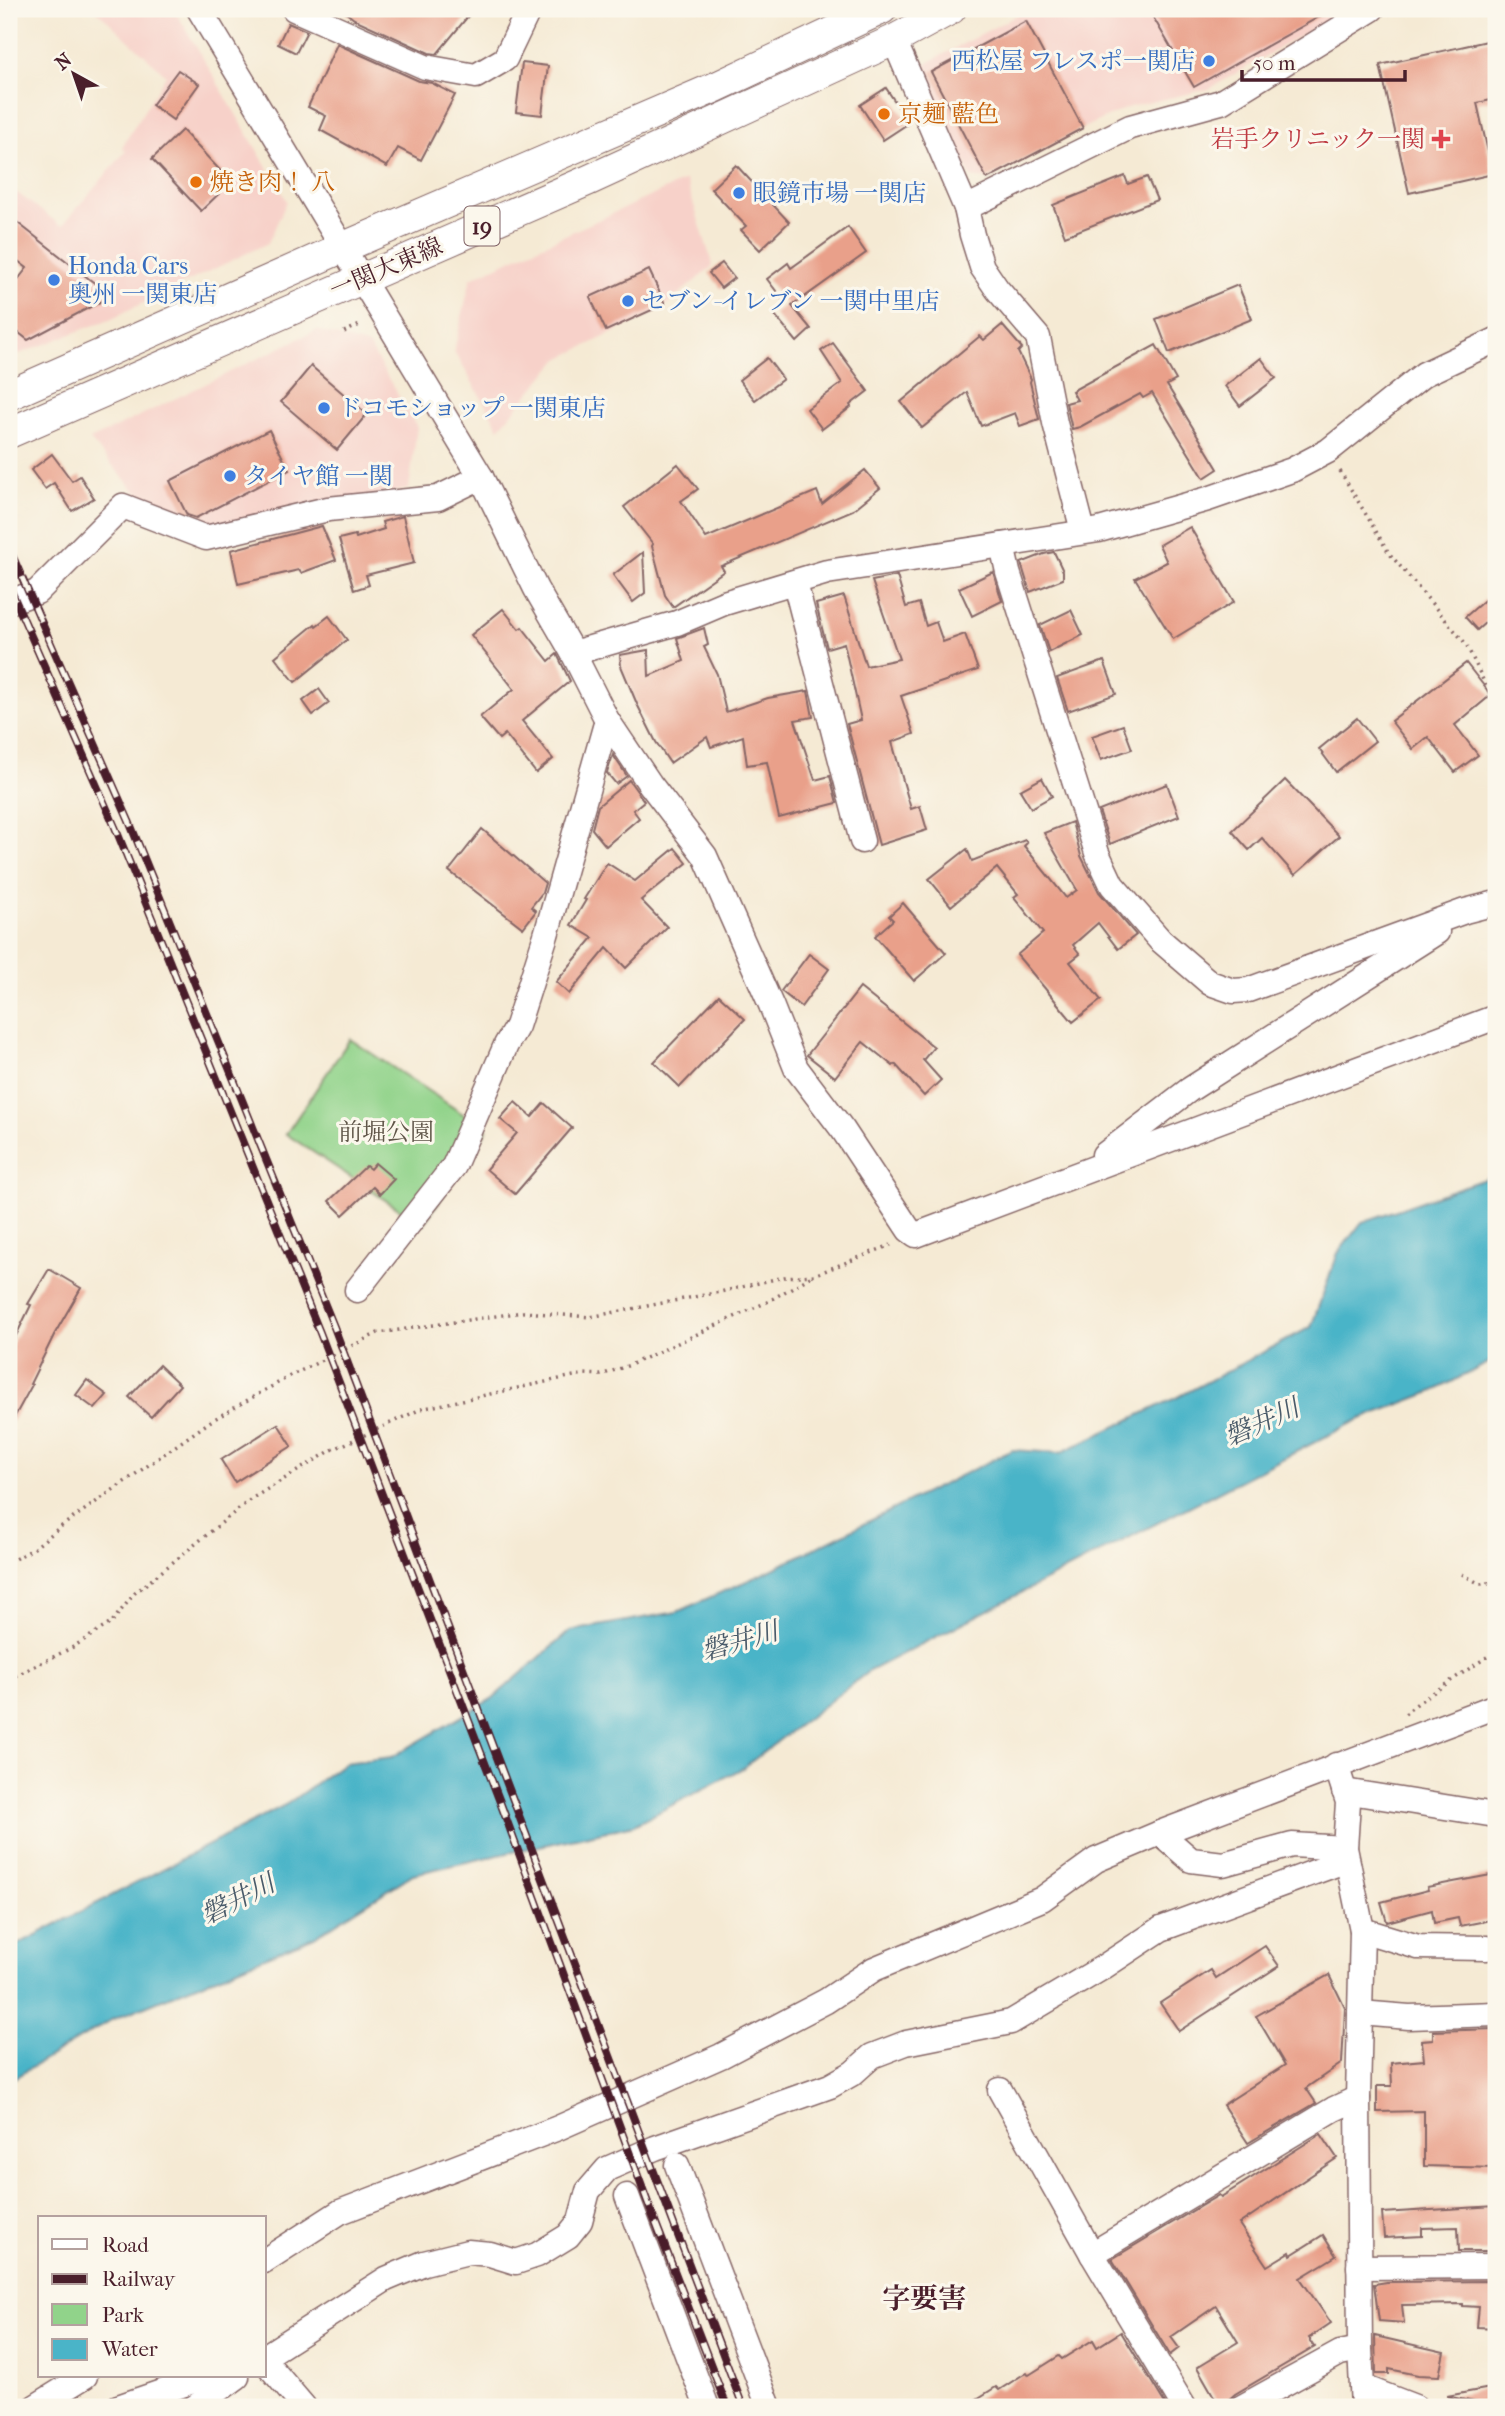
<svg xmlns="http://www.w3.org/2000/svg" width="1505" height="2416" font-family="'IM FELL French Canon','Noto Serif JP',serif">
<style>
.built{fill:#f7d1c9}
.green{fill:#91d38a;stroke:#6e795a;stroke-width:2}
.water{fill:#4ab4c8;stroke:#4a6a7a;stroke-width:2}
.building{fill:#e9a08a}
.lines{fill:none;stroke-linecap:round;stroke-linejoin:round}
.minor-casing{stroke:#866666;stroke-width:27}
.major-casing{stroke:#866666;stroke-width:32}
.path{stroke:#866666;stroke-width:3.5;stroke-dasharray:2 5;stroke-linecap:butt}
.minor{stroke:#fff;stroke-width:24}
.major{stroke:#fff;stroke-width:30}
.rail-casing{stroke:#4a1f2b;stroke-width:8}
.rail{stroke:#fbf7ec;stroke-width:5;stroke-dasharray:16;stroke-linecap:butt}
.shop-dot{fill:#3f7fe0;stroke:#fbf7ec;stroke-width:2.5}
.food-dot{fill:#e8710a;stroke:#fbf7ec;stroke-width:2.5}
.health-dot{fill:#e0444e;stroke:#fbf7ec;stroke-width:2.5}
.labels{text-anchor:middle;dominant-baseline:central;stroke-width:6;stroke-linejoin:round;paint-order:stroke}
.shield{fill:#fbf7ec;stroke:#7f6065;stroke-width:2}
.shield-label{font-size:23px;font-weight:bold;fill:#4a1f2b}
.shop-label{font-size:24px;fill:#366cbe;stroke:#fbf7ec;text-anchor:start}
.food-label{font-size:24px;fill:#c56008;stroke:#fbf7ec;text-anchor:start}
.health-label{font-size:24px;fill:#be3a42;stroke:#fbf7ec;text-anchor:end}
.street-label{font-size:24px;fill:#4a1f2b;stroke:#fbf7ec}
.park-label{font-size:24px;fill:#5f5548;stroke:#fbf7ec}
.water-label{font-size:26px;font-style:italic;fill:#4a5b6a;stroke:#fbf7ec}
.quarter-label{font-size:28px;font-weight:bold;fill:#4a1f2b;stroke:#fbf7ec}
</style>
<rect width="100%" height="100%" fill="#fbf7ec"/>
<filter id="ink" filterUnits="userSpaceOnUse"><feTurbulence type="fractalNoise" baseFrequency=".0143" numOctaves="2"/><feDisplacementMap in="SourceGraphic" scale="14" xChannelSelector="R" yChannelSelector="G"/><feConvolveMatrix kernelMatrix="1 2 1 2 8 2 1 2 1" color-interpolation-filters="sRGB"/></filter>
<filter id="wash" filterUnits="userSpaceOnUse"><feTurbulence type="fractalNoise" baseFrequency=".00686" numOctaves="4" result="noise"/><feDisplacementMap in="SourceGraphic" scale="28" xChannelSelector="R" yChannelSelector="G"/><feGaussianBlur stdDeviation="1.57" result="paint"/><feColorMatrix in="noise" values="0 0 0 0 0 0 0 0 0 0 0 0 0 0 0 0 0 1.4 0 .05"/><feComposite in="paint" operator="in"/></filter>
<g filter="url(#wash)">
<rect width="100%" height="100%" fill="#f5ead4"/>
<g class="built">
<polygon points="95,9 174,9 287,201 268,243 110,319 9,358 9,291 26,268 9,254 9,187 62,226 126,151 122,147 166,75"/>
<polygon points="1028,9 1346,9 1209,89 1129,107 1083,128 987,179 971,177 922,66"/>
<polygon points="686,180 713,266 660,310 559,359 499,428 454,351 471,278"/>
<polygon points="317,330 369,346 417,427 409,489 204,530 142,499 90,440"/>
</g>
<polygon class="green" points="350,1039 487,1130 423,1225 286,1134"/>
<polygon class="water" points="1496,1175 1496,1359 1434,1391 1358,1420 869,1671 743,1768 634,1825 413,1874 314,1937 113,2019 9,2081 9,1949 287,1804 344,1763 392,1757 493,1698 570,1631 677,1612 767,1572 1012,1450 1060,1453 1184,1394 1311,1327 1338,1253 1362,1222"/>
<g id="blocks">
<g class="building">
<polygon points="341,9 474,9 437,54 429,53 354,19"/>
<polygon points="1168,9 1333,9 1194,87 1153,17"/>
<polygon points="1026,21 1083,128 987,179 931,72"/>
<polygon points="288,23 307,31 296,53 278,44"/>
<polygon points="1496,39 1496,99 1477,103 1493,174 1409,193 1380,65"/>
<polygon points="337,44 419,81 432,83 455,95 421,160 398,148 387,167 320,130 326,116 308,107"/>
<polygon points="522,63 548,66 542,115 516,112"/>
<polygon points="178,70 199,84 173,120 152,105"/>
<polygon points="886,88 909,123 883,140 860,105"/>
<polygon points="182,130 231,182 201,211 152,159"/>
<polygon points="736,165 789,222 760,250 741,230 746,226 711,189"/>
<polygon points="1125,176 1128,184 1147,177 1157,200 1065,236 1053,205"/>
<polygon points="9,216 111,296 28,340 9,325 9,291 27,268 9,254"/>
<polygon points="848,227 866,253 792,306 811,329 797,342 774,314 786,304 767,279 788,263 791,268"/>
<polygon points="722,263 734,278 721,288 709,273"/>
<polygon points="649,270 665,304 606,331 590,297"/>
<polygon points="1238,285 1252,319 1169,353 1156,319"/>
<polygon points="1002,325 1022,348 1018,352 1031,379 1030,382 1039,419 1020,426 1015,413 981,426 967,392 922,428 901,402 980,336 984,340"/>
<polygon points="833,343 868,391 850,405 851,407 822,429 807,409 842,383 821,351"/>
<polygon points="1156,345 1176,380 1167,385 1218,469 1204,478 1152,393 1143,398 1140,394 1080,427 1072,429 1066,403 1077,400 1072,391"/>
<polygon points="767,358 783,379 755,400 739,380"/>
<polygon points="1261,358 1276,378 1240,406 1225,386"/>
<polygon points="311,366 367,414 337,450 281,402"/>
<polygon points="269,430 289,470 196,518 187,515 170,481"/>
<polygon points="52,454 72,481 80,476 94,498 72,511 54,483 45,489 31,470"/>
<polygon points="678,464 698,489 681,501 706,538 817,491 822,504 865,470 880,488 853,510 721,566 724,571 673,607 665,595 652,546 653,544 624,507"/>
<polygon points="403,516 414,563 366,575 369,585 354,590 339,539 355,535 356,538 384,529 382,522"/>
<polygon points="322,526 336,560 301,573 299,570 238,584 231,550"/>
<polygon points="1190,527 1234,602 1173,639 1135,578 1167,562 1159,545"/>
<polygon points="643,552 645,593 633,602 613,575"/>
<polygon points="1054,552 1063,571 1063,579 1030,592 1021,563 1044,554"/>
<polygon points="993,572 1002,601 972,616 959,588"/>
<polygon points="897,576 906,607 919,603 926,626 936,622 943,642 965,634 978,670 901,696 914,734 892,742 911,809 920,806 927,830 879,845 847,724 861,720 844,643 827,648 816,604 844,596 866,666 899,659 872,581"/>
<polygon points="1496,590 1496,613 1477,630 1465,617"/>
<polygon points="503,609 519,629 522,627 549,661 557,654 570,681 522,721 553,759 536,773 505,734 499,739 480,717 514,689 471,635"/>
<polygon points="1071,610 1083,635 1049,652 1040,625"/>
<polygon points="329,616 347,640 295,682 275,657 315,624 316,626"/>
<polygon points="704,628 708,645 704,647 717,674 726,712 768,698 808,691 813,717 795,720 815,780 830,776 837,803 779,818 767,762 747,765 743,736 711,747 707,737 670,763 656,742 637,704 621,666 620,655 648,650 649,676 684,661 677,638"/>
<polygon points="1104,661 1116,694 1068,711 1057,678"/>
<polygon points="1466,663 1491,695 1455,725 1478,755 1455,772 1428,737 1413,749 1391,721"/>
<polygon points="319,689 329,703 313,715 303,701"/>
<polygon points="1357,718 1375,741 1336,772 1319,749"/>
<polygon points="1123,725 1132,749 1101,760 1092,736"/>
<polygon points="613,755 627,776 616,784 607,773"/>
<polygon points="1042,778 1052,796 1031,808 1020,790"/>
<polygon points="629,780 644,801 633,810 639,818 606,846 592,829 598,806"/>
<polygon points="1285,780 1339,836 1295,875 1262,838 1249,850 1232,831"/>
<polygon points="1167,784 1179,816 1110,844 1099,811"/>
<polygon points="1072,822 1081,856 1099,892 1136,935 1118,949 1098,923 1073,945 1080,954 1070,962 1101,1000 1073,1022 1017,955 1043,933 1014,897 1018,894 997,868 951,906 929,879 967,849 972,861 1025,840 1027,843 1024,846 1066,898 1077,890 1044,833"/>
<polygon points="482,829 545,883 542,893 531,907 536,911 523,928 449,871"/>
<polygon points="675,848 687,863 641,900 667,927 626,968 607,948 569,994 556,982 593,938 571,925 586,900 584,899 607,863 635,881"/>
<polygon points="903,903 946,953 914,981 875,936 893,920 889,916"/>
<polygon points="809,954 829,969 801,1007 781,991"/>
<polygon points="860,988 934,1047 923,1060 941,1080 924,1096 895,1064 893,1066 863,1042 835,1077 807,1055"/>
<polygon points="719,995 745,1019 680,1087 654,1062"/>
<polygon points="515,1102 532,1117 544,1103 572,1128 515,1194 486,1169 517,1133 500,1119"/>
<polygon points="375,1163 394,1179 380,1194 373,1187 343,1215 329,1201 366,1166 370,1169"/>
<polygon points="49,1269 81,1288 54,1335 30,1384 32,1385 9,1427 9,1350 31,1305 28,1304"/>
<polygon points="159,1365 180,1385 151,1417 129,1397"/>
<polygon points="87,1380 107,1395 95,1409 76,1395"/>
<polygon points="278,1424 292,1446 235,1482 221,1460"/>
<polygon points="1496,1874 1496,1919 1460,1926 1458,1918 1434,1923 1432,1910 1387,1922 1381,1902 1428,1890 1427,1887"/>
<polygon points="1265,1946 1279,1966 1179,2031 1160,2003 1211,1970 1216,1978"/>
<polygon points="1329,1975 1345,2008 1342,2063 1306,2088 1316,2103 1248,2143 1223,2105 1285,2065 1256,2016"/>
<polygon points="1496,2029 1496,2168 1424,2166 1424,2111 1377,2112 1377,2086 1392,2086 1391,2063 1424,2060 1422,2041 1433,2040 1433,2031"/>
<polygon points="1321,2134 1337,2158 1239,2224 1267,2266 1290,2252 1291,2255 1323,2235 1336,2256 1300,2278 1331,2323 1309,2338 1315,2347 1235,2394 1220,2407 1197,2367 1238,2342 1216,2306 1171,2337 1179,2348 1170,2355 1112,2259 1219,2195 1221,2197"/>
<polygon points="1496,2206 1496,2251 1459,2251 1458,2227 1422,2228 1422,2236 1384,2238 1382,2213"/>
<polygon points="1496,2281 1496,2328 1477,2327 1479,2307 1463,2306 1463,2304 1402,2305 1404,2323 1379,2321 1374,2284 1387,2282"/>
<polygon points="1121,2332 1167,2407 964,2407 996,2387 999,2390 1027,2372 1029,2375 1059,2356 1062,2359 1093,2340 1097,2347"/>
<polygon points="1375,2336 1444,2352 1439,2376 1418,2375 1389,2369 1389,2374 1376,2374"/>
<polygon points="1496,2387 1496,2407 1447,2396"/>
</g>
</g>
</g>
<g filter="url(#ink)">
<use href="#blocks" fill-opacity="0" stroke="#866666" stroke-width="2"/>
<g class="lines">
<g class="minor-casing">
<g id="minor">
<polyline points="199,9 481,477 536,589 573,653 607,720 650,784 705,856 771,1005 796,1068 843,1130 909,1230 916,1235 1496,1017"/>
<polyline points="294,9 425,67 476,76 505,59 529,9"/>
<polyline points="894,40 966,208 972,235 982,267 997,289 1038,337 1055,423 1083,531"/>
<polyline points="966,208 1130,127 1221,102 1372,9"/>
<polyline points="1002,545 1008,572 1097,853 1112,885 1160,940 1210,983 1233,991 1248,990 1465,911 1496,903"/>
<polyline points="795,583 862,841"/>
<polyline points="9,602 37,592 123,506 206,538 328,509 438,498 481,477"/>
<polyline points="573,653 677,623 724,603 827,572 1099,530 1208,499 1292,470 1328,451 1424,374 1496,340"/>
<polyline points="1104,1155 1189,1090 1437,932"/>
<polyline points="357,1290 454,1166 506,1045 517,1026 546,935 607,720"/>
<polyline points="1336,1765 1348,1802 1345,1848 1362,1930 1358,2098 1360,2349 1363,2407"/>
<polyline points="1344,1791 1489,1814 1496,1811"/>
<polyline points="1160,1833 1191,1860 1223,1864 1292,1845 1345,1848"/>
<polyline points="1362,1930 1418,1947 1487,1948"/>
<polyline points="1360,2013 1409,2017 1496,2014"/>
<polyline points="1000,2090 1092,2254 1184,2407"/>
<polyline points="677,2165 769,2407"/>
<polyline points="627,2196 707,2407"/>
<polyline points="1092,2254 1334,2109 1358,2098"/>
<polyline points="264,2261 340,2212 558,2128 721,2056 826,2001 874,1969 1042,1899 1096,1860 1160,1833 1496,1706"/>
<polyline points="1359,2267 1496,2266"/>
<polyline points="264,2357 386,2279 424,2263 468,2252 490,2254 516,2262 537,2255 568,2236 580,2221 588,2191 607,2169 655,2148 830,2086 853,2073 872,2056 906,2043 1011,2022 1102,1968 1161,1929 1347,1860"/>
<polyline points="264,2360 304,2407"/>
<polyline points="1363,2387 1415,2407"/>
<polyline points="35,2407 85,2376"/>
<polyline points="118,2407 205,2377 231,2381"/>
<polyline points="195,2407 237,2377"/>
<polyline points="1242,2407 1340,2353 1360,2349"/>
</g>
</g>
<g class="major-casing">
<g id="major">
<polyline points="9,395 344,247 716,87 882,9"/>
<polyline points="9,433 589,180 894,40 951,9"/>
</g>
</g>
<g class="path">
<polyline points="344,332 362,324"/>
<polyline points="1340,471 1389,553 1466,644 1496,707"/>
<polyline points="9,1562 33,1549 59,1528 211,1421 290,1376 378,1333 523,1312 590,1317 720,1292 784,1277 814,1275 891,1245"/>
<polyline points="1462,1574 1480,1584 1496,1582"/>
<polyline points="9,1679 73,1647 111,1623 135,1593 251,1499 332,1450 421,1409 564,1378 584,1374 601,1375 630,1365 767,1302 812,1276"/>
<polyline points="1405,1714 1419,1702 1496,1651"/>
</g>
<use href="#minor" class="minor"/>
<use href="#major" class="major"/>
<g class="rail-casing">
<g id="rail">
<polyline points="9,548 129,821 334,1327 743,2407"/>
<polyline points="9,586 115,827 320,1333 500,1802 648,2203 727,2407"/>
</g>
</g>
<use href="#rail" class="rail"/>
</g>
</g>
<g class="shop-dot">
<circle cx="1209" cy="61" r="7"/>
<circle cx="739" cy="193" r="7"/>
<circle cx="54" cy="280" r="7"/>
<circle cx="628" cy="301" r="7"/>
<circle cx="324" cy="408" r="7"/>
<circle cx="230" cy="476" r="7"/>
</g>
<g class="food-dot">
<circle cx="884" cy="114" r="7"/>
<circle cx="196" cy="182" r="7"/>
</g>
<path class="health-dot" d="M1437.5 128.5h7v7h7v7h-7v7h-7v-7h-7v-7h7z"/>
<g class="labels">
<rect class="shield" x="464.5" y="206.5" width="35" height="39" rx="5"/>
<g class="shield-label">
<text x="482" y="226">19</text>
</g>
<g class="shop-label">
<text x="1195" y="61" text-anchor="end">西松屋 フレスポ一関店</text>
<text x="753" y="193">眼鏡市場 一関店</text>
<text x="68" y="266">Honda Cars<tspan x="68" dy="28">奥州 一関東店</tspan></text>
<text x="642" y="301">セブン-イレブン 一関中里店</text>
<text x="338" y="408">ドコモショップ 一関東店</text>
<text x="244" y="476">タイヤ館 一関</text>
</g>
<g class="food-label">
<text x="898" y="114">京麺 藍色</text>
<text x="210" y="182">焼き肉！ 八</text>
</g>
<g class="health-label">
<text x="1425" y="139">岩手クリニック一関</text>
</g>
<g class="street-label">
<text transform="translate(386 268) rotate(-23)">一関大東線</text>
</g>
<g class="park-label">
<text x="386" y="1132">前堀公園</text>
</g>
<g class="water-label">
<text transform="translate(1262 1422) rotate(-24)">磐井川</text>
<text transform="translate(740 1641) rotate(-16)">磐井川</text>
<text transform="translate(238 1899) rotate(-27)">磐井川</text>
</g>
<g class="quarter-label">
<text x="924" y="2298">字要害</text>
</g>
</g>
<rect width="1505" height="2416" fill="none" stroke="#fbf7ec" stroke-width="35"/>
<rect x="38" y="2216" width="228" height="161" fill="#fbf7ec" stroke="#b4a19f" stroke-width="2"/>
<rect x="52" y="2239" width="35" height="10" fill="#ffffff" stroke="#b4a19f" stroke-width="2"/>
<text x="102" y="2252" font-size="21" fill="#4a1f2b">Road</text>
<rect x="52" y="2274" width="35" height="10" fill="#4a1f2b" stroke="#b4a19f" stroke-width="2"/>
<text x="102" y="2286" font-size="21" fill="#4a1f2b">Railway</text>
<rect x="52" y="2304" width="35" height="21" fill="#91d38a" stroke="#b4a19f" stroke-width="2"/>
<text x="102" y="2322" font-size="21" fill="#4a1f2b">Park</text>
<rect x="52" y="2339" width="35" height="21" fill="#4ab4c8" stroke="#b4a19f" stroke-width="2"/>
<text x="102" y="2356" font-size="21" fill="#4a1f2b">Water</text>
<g transform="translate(74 74) rotate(320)" stroke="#fbf7ec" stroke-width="5" paint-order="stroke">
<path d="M0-5L12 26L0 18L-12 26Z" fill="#4a1f2b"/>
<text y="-10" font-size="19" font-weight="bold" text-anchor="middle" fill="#4a1f2b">N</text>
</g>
<path d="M1242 70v10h163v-10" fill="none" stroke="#4a1f2b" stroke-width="3.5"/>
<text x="1253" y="70" font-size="21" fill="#4a1f2b" stroke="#fbf7ec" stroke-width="5" paint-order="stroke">50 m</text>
</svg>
